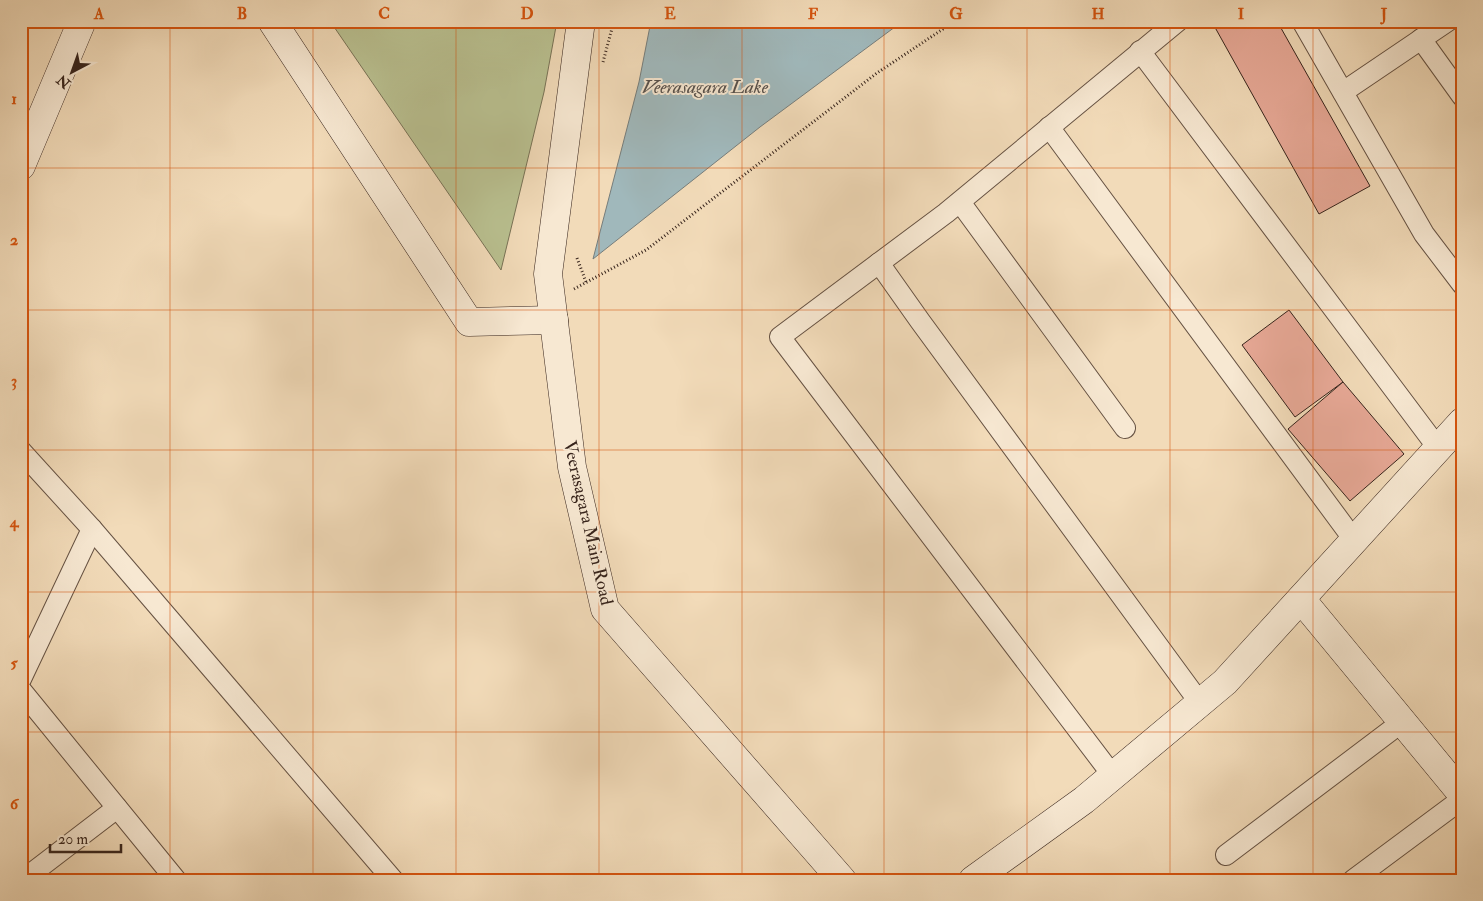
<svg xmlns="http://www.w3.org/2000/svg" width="1483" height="901" font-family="'IM FELL Double Pica',serif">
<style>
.green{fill:#b9c090;stroke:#787256}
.water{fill:#a0b8bb;stroke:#767d7b}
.building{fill:#e7a896;stroke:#37241c}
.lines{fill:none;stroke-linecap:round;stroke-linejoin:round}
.street-casing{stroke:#665243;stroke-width:22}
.secondary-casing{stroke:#37241c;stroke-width:29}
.path{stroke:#37241c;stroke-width:3;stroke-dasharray:1 2.5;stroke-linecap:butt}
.street{stroke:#f7e8d2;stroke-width:20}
.secondary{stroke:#f7e8d2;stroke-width:28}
.grid{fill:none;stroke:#d6540e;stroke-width:1;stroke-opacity:0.55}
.labels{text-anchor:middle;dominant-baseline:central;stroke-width:4;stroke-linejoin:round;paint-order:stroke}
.street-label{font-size:18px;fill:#37241c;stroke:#f7e8d2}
.water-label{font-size:19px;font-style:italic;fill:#56504c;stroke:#f7e8d2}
.neatline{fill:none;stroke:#d6540e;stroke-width:2}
.grid-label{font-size:16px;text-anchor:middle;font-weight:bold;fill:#d6540e}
</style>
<rect width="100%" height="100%" fill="#f2dbb9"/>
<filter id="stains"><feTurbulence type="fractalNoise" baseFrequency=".004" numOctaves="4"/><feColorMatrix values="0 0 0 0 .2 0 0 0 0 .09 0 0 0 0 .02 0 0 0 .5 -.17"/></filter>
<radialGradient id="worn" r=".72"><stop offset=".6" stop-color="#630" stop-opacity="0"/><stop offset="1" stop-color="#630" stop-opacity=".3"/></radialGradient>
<polygon class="green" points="330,21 557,21 544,92 501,270"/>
<polygon class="water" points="651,21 903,21 760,127 593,259 639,82"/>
<g class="building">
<polygon points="1213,21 1277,21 1370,186 1319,214 1212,22"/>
<polygon points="1289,310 1343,382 1295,417 1242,345"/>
<polygon points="1343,382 1404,454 1350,501 1288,429"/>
</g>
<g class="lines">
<g class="street-casing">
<g id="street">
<polyline points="1302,21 1424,234 1462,284"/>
<polyline points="1421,39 1462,96"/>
<polyline points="1140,51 1438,448"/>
<polyline points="1343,92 1448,21"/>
<polyline points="1049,127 1354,540"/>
<polyline points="960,202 1125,428"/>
<polyline points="879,263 920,321 1200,703"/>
<polyline points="21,451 92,529 393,880"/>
<polyline points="21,679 92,529"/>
<polyline points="21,690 176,880"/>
<polyline points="1113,776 780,337 946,213 1178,21"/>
<polyline points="1226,855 1402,722"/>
<polyline points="23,880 117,808"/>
<polyline points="1353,880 1462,799"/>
</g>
</g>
<g class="secondary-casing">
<g id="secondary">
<polyline points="272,21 469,322 554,320"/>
<polyline points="581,21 548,274 572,467 605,609 842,880"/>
<polyline points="21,166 82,21"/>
<polyline points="1301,599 1462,794"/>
<polyline points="973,880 1084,800 1225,682 1462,422"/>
</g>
</g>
<g class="path">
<polyline points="603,62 614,21"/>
<polyline points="577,258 586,282"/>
<polyline points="574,289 646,250 877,73 955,21"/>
</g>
<use href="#street" class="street"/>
<use href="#secondary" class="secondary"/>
</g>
<path class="grid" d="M170,21V880M313,21V880M456,21V880M599,21V880M742,21V880M884,21V880M1027,21V880M1170,21V880M1313,21V880M21,168H1462M21,310H1462M21,450H1462M21,592H1462M21,732H1462"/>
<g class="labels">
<g class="street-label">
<text transform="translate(588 523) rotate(77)">Veerasagara Main Road</text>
</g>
<g class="water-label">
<text x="705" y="87">Veerasagara Lake</text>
</g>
</g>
<rect width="1483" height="901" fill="none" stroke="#f2dbb9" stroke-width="55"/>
<g transform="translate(72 72) rotate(221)" stroke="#f7e8d2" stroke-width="4" paint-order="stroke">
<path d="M0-4L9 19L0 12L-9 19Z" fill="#37241c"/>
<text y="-8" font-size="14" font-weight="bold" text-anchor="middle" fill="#37241c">N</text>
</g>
<path d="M50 844v8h71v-8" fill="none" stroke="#37241c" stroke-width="2.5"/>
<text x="58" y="844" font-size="15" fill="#37241c" stroke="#f7e8d2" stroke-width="4" paint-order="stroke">20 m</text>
<rect x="28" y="28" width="1428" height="846" class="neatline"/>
<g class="grid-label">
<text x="99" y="19">A</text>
<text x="242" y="19">B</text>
<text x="384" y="19">C</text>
<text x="527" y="19">D</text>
<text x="670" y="19">E</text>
<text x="813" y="19">F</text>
<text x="956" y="19">G</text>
<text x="1098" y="19">H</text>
<text x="1241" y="19">I</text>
<text x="1384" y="19">J</text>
<text x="14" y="104">1</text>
<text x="14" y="245">2</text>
<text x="14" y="386">3</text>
<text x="14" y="527">4</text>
<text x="14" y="668">5</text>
<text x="14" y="809">6</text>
</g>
<rect width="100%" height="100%" filter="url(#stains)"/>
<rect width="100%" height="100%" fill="url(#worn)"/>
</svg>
